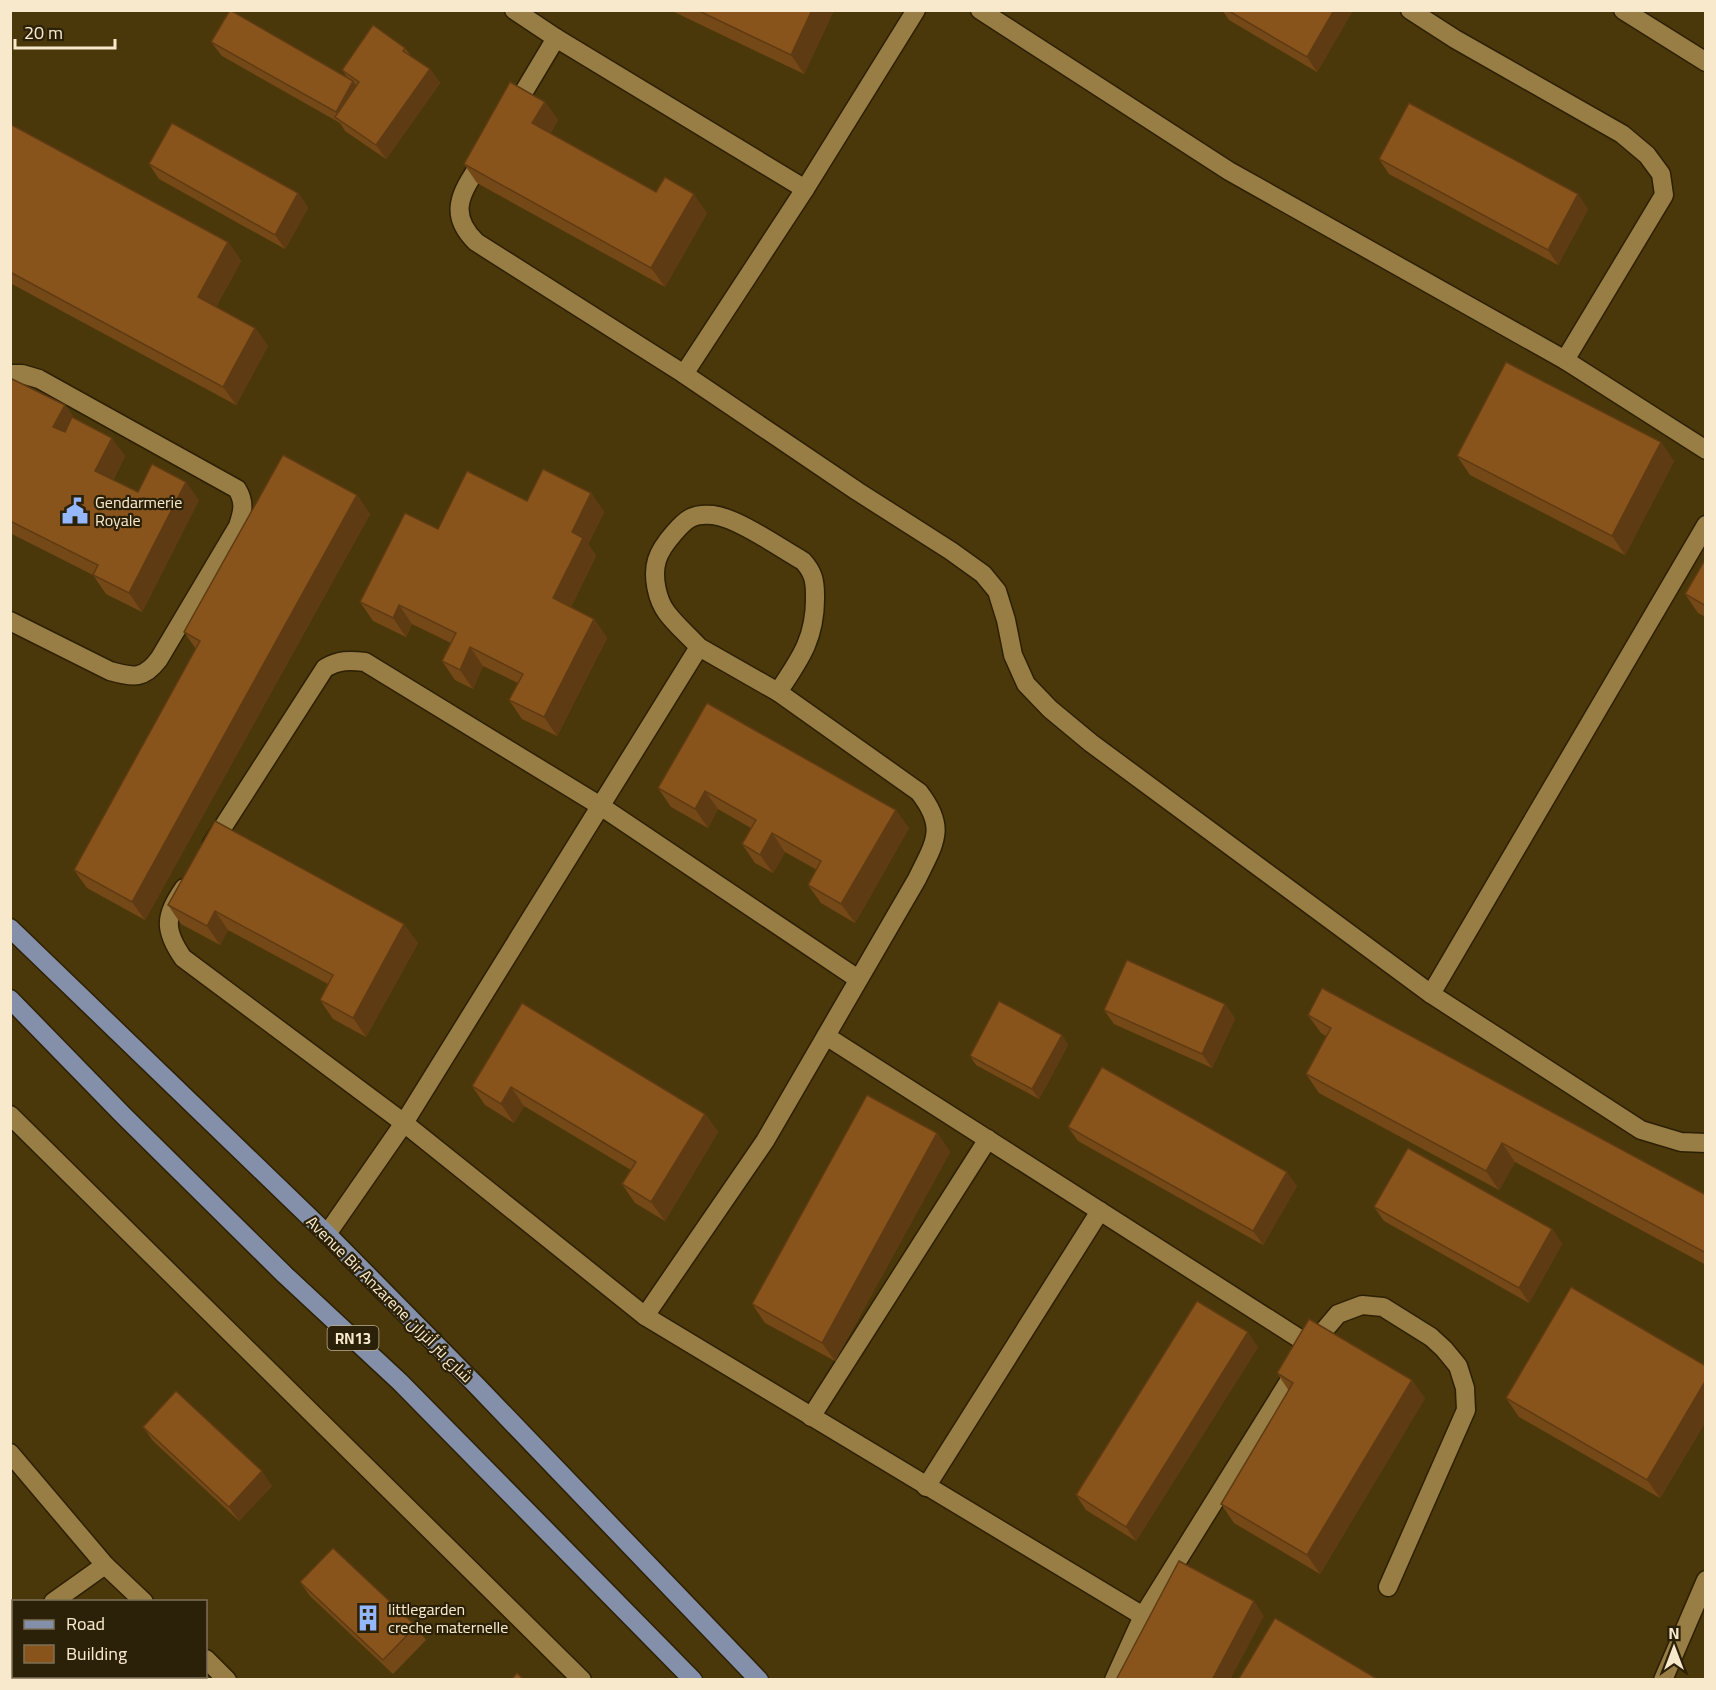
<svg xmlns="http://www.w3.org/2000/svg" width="1716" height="1690" font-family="Georgia,Cairo,serif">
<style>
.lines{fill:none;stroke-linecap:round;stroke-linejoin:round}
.minor-casing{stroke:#2d2002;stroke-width:21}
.major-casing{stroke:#2d2002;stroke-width:21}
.minor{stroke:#987d45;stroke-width:18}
.major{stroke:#8490aa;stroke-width:18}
.wall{fill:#754817}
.shaded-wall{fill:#5f3b13}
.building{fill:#88541b;stroke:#5f3b13;stroke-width:1.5}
.labels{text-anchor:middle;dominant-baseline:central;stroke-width:4.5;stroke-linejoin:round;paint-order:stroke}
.shield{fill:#2b2008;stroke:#baad92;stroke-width:1.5}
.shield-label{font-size:15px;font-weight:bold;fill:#f8e9cd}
.poi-label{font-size:16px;fill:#f8e9cd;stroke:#2b2008;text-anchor:start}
.street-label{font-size:16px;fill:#f8e9cd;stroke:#2b2008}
</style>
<rect width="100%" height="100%" fill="#4b380a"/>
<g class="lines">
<g class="minor-casing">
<g id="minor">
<polyline points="514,10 556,38 805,189"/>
<polyline points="980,10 1229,171 1565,360 1664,195 1661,174 1647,155 1622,134 1455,39 1410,10"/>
<polyline points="1623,10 1706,62"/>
<polyline points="513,110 556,38"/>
<path d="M485,156C465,188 444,211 476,242L684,374L857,491L951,551L983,574L997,591L1006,620L1013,655L1026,684L1050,709L1091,743L1431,994L1641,1130L1681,1142L1706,1143"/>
<polyline points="1565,360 1706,450"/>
<path d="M10,374H22L39,379L237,489C245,502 243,511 238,526L159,659C144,679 134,678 110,671L10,621"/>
<polyline points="684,374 805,189 916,10"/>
<path d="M212,844L325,668C339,660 349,660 365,662L602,807L858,979"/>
<path d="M184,888C165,916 163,929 183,958L404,1123L645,1316L1143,1616L1311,1346L1338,1314L1362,1305L1383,1307L1431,1337L1444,1349L1458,1366L1465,1388L1466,1410L1388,1587"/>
<polyline points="1431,994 1706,525"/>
<polyline points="826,1036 1311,1346"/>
<polyline points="10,1115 582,1680"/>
<path d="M327,1234L404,1123L699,647C689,636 676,625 667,613C657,600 652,576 657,560C660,550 667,541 674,533C686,519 693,513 713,515C738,518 780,548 803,561C813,572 815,580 815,595C816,637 801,658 778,692L699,647"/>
<path d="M645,1316L765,1141L917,879C935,842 947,828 919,792L778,692"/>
<polyline points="811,1417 988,1139"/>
<polyline points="10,1453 105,1565 144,1602"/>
<polyline points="926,1487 1100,1211"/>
<polyline points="53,1602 105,1565"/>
<polyline points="10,1629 14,1627"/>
<polyline points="206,1659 227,1680"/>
<polyline points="1114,1680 1143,1616"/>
<polyline points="1663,1680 1706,1580"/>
</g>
</g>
<g class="major-casing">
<g id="major">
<polyline points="10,928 327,1234 477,1386 759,1680"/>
<polyline points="10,999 124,1116 285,1275 400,1382 693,1680"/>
</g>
</g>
<use href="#minor" class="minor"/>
<use href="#major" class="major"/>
</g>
<g class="wall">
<polygon points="670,10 834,10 804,74"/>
<polygon points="1222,10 1353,10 1317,72 1229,20"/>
<polygon points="211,42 347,77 342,70 405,48 411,56 430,69 440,83 386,159 345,131 340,123 222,56"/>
<polygon points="545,102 558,120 550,134 656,192 707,213 665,287 477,183 464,164"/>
<polygon points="10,124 228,242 241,261 216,307 255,328 268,346 236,405 10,283"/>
<polygon points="1379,159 1588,209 1558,265 1389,174"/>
<polygon points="149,164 298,193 308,208 285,249 159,179"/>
<polygon points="10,378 65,405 74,418 125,456 113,480 138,492 199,500 142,612 106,594 93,575 10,533"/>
<polygon points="1457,456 1674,461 1625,555 1470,475"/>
<polygon points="591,493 604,512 588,544 596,556 571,607 594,619 607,638 557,736 522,719 509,700 518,683 483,666 473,689 455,680 442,661 451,643 412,624 406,637 373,621 360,602 438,529 527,501"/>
<polygon points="357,495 370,514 145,920 87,888 74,870 196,649 184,632"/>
<polygon points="1706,558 1706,617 1698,613 1685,594"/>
<polygon points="707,703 909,828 855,923 821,903 808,885 817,870 785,852 773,873 755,863 742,844 751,828 718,809 708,828 671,807 658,788"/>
<polygon points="215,821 418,943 366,1037 333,1019 320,1000 328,984 228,930 220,945 181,924 168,905"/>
<polygon points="522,1003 705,1114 718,1132 665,1221 635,1203 622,1184 631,1170 524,1106 514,1123 485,1105 472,1086"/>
<polygon points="1225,1004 1235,1019 1212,1068 1114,1024 1104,1010"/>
<polygon points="1308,1015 1706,1195 1706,1265 1515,1162 1499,1190 1319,1093 1306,1074 1326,1036 1321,1033"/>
<polygon points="1062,1035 1068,1045 1039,1099 976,1065 970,1056"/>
<polygon points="1068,1127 1297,1186 1263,1245 1078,1141"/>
<polygon points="937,1133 950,1152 835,1361 765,1323 752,1304"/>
<polygon points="1374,1207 1552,1229 1562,1244 1529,1303 1384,1221"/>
<polygon points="1258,1347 1136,1541 1086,1510 1076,1495"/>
<polygon points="1706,1366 1706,1421 1660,1498 1519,1417 1506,1398"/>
<polygon points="1277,1373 1425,1398 1320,1574 1234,1523 1221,1504 1289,1391"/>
<polygon points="143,1427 272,1486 239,1521 153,1441"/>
<polygon points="300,1582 416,1626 426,1640 393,1674 310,1596"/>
</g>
<g class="shaded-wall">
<polygon points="812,10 834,10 804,74 791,55"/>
<polygon points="1334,10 1353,10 1317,72 1307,57"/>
<polygon points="430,69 440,83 386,159 376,145"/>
<polygon points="353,81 363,95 342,121 336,112"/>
<polygon points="545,102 558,120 545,142 532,123"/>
<polygon points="298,193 308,208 285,249 275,235"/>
<polygon points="694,194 707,213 665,287 651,268"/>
<polygon points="1578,194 1588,209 1558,265 1548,250"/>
<polygon points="228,242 241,261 211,316 198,297"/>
<polygon points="255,328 268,346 236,405 223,387"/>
<polygon points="65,405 78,424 67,446 53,427"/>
<polygon points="112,438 125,456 108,489 95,471"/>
<polygon points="1661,442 1674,461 1625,555 1612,536"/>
<polygon points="186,482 199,500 142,612 129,593"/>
<polygon points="591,493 604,512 588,544 596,556 566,617 553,598 572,532"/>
<polygon points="357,495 370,514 145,920 132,902"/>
<polygon points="399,605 412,624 406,637 393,618"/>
<polygon points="594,619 607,638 557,736 544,717"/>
<polygon points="470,647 483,666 473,689 460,670"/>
<polygon points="705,791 718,809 708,828 695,809"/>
<polygon points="896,810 909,828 855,923 841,904"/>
<polygon points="772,833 785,852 773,873 760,855"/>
<polygon points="215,911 228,930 220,945 207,926"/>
<polygon points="404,924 418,943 366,1037 353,1018"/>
<polygon points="1225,1004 1235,1019 1212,1068 1202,1054"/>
<polygon points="1062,1035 1068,1045 1039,1099 1032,1089"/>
<polygon points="511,1087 524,1106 514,1123 501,1104"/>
<polygon points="705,1114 718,1132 665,1221 651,1202"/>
<polygon points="937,1133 950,1152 835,1361 822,1343"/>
<polygon points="1502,1143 1515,1162 1499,1190 1486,1171"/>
<polygon points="1287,1172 1297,1186 1263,1245 1253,1231"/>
<polygon points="1552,1229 1562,1244 1529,1303 1519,1288"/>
<polygon points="1248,1332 1258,1347 1136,1541 1126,1527"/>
<polygon points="1412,1380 1425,1398 1320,1574 1307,1555"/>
<polygon points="1706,1380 1706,1421 1660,1498 1647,1480"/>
<polygon points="262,1471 272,1486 239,1521 229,1507"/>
<polygon points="1254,1601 1264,1616 1230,1680 1212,1680"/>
</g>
<g class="building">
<polygon points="230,10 353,81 336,112 211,42"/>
<polygon points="697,10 812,10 791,55"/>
<polygon points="1227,10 1334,10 1307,57"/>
<polygon points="373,25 405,48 403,51 430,69 376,145 335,117 359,82 342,70"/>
<polygon points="510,82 545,102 532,123 656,192 665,177 694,194 651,268 464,164"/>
<polygon points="1409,103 1578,194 1548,250 1379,159"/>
<polygon points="172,123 298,193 275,235 149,164"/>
<polygon points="10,124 228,242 198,297 255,328 223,387 10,272"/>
<polygon points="1506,362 1661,442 1612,536 1457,456"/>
<polygon points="10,378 65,405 53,427 65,432 72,417 112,438 95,471 138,492 152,464 186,482 129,593 93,575 98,565 10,521"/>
<polygon points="283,455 357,495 132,902 74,870 200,641 184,632"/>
<polygon points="543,469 591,493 572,532 583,538 553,598 594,619 544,717 509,700 523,674 470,647 460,670 442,661 456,633 399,605 393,618 360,602 405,513 438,529 467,471 527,501"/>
<polygon points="1706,558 1706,606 1685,594"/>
<polygon points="707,703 896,810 841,904 808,885 821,861 772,833 760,855 742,844 756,820 705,791 695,809 658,788"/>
<polygon points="215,821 404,924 353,1018 320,1000 333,975 215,911 207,926 168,905"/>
<polygon points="1127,960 1225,1004 1202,1054 1104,1010"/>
<polygon points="1322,988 1706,1195 1706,1253 1502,1143 1486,1171 1306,1074 1331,1028 1308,1015"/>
<polygon points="999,1001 1062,1035 1032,1089 970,1056"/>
<polygon points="522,1003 705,1114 651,1202 622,1184 636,1162 511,1087 501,1104 472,1086"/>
<polygon points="1102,1067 1287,1172 1253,1231 1068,1127"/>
<polygon points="867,1095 937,1133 822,1343 752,1304"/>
<polygon points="1408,1148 1552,1229 1519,1288 1374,1207"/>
<polygon points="1571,1287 1706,1366 1706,1380 1647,1480 1506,1398"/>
<polygon points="1197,1301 1248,1332 1126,1527 1076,1495"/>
<polygon points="1309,1319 1412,1380 1307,1555 1221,1504 1293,1383 1277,1373"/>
<polygon points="176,1391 262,1471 229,1507 143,1427"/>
<polygon points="333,1548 416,1626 383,1660 300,1582"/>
<polygon points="1179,1561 1254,1601 1212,1680 1116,1680"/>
<polygon points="1275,1618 1379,1680 1238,1680"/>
<polygon points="517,1673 524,1680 511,1680"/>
</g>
<defs>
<g id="civic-bare" transform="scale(2.07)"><path d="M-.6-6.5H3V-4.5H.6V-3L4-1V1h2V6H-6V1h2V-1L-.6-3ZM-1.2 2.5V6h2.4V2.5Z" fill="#95b7fd" stroke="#2b2008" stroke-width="2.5" paint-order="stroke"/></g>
<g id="building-bare" transform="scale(2.07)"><path d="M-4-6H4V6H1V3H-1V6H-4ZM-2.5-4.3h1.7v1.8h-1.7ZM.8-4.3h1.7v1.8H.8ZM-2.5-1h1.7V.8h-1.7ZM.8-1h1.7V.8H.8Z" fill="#95b7fd" stroke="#2b2008" stroke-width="2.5" paint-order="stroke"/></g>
</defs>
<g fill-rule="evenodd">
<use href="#civic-bare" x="75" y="511"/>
<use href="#building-bare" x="368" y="1618"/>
</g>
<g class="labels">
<rect class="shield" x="327.5" y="1326" width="51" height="24" rx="4.5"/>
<g class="shield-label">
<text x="353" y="1338">RN13</text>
</g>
<g class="poi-label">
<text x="95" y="502">Gendarmerie<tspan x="95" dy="18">Royale</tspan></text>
<text x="388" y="1609">littlegarden<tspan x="388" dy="18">creche maternelle</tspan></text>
</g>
<g class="street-label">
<text transform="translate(390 1299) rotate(45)">Avenue Bir Anzarene شارع بئر أنزران</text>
</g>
</g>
<rect width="1716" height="1690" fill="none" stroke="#f8e9cd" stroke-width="24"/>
<rect x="12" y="1600" width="195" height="78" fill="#2b2008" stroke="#7d7057" stroke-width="1.5"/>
<rect x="24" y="1620" width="30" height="9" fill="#8490aa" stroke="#7d7057" stroke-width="1.5"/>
<text x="66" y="1630" font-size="18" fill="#f8e9cd">Road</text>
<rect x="24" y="1645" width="30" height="18" fill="#88541b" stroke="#7d7057" stroke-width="1.5"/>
<text x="66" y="1660" font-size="18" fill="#f8e9cd">Building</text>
<g transform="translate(1674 1648)" stroke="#2b2008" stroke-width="4.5" paint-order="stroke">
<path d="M0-4.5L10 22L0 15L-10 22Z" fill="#f8e9cd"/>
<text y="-9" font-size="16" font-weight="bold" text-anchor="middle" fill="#f8e9cd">N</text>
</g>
<path d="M15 39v9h100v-9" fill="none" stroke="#f8e9cd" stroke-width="3"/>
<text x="24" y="39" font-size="18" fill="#f8e9cd" stroke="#2b2008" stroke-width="4.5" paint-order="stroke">20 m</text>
</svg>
